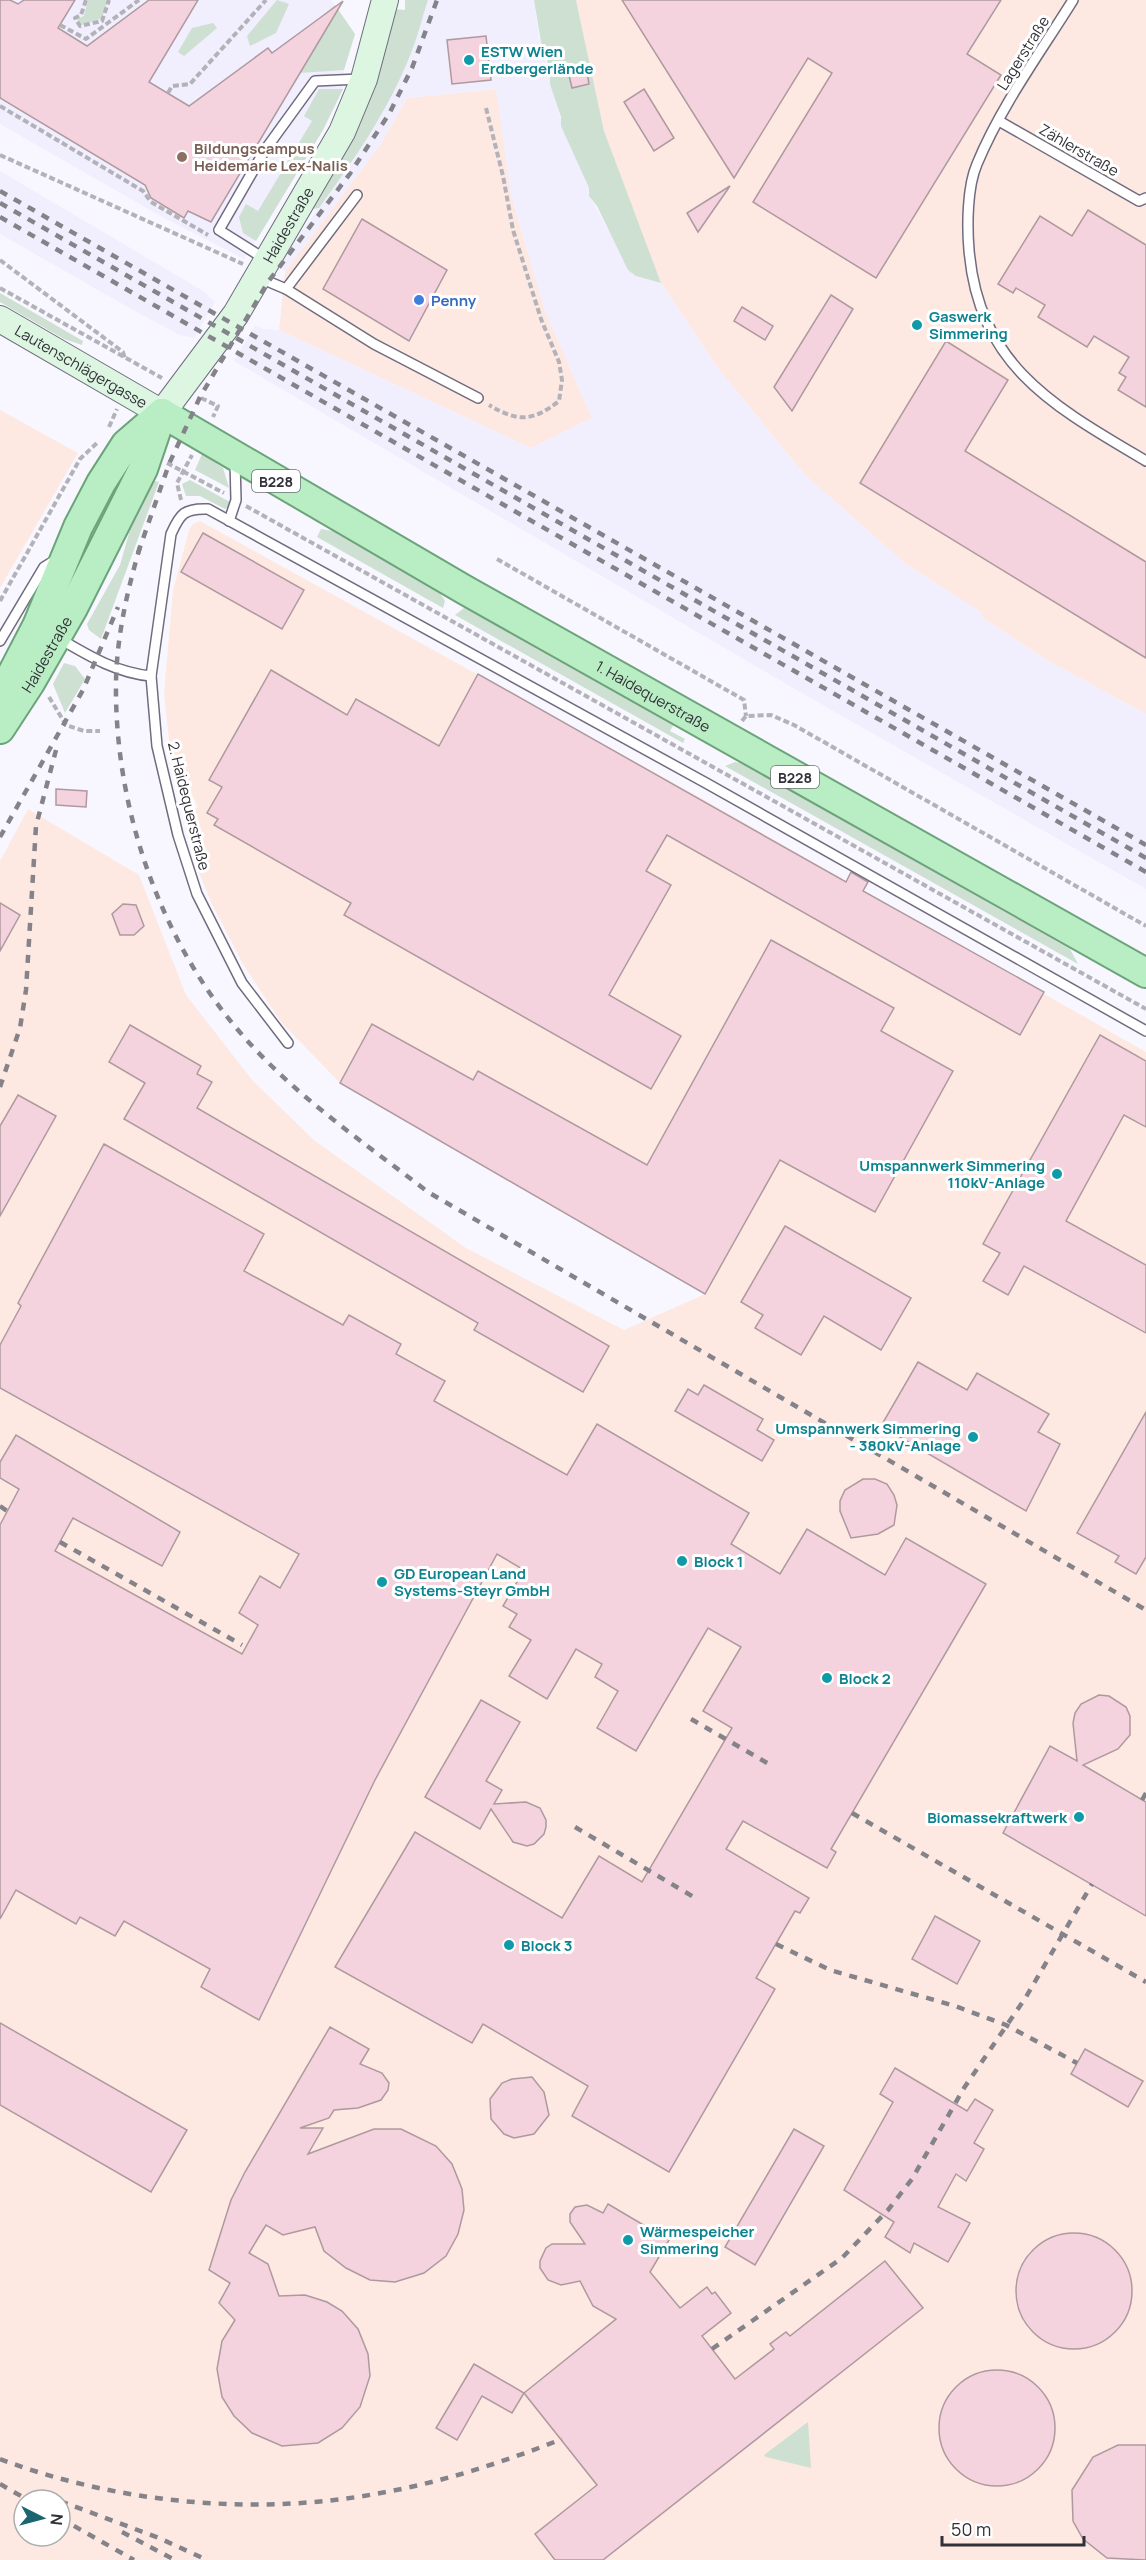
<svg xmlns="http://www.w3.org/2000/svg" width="1146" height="2560" font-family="Manrope,sans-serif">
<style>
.industrial{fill:#fde9e2;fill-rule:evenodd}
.built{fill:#f1eefe}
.green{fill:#cde0d2}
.building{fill:#f5d3de;stroke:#ae999f;stroke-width:1.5}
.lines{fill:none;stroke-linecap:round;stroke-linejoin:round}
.lane-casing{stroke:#706c7e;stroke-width:12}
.secondary-casing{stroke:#706c7e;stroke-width:28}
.primary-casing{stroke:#6ca37a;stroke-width:32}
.path{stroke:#b3b2b9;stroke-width:4;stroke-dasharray:6 3;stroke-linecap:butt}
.lane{stroke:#fff;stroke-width:9}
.secondary{stroke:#dcf6e2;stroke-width:26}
.primary{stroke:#b9edc4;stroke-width:28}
.rail{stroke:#84838a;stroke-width:4.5;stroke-dasharray:8 8;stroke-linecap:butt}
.culture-dot{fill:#0f9aa8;stroke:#fff;stroke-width:2}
.education-dot{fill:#8d6e63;stroke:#fff;stroke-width:2}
.shop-dot{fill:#3f7fe0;stroke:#fff;stroke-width:2}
.labels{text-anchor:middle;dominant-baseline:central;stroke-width:6;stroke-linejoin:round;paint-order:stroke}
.shield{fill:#fff;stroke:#706f74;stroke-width:1.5}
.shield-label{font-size:14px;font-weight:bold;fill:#323138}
.culture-label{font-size:15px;font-weight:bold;fill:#0d838f;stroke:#fff;text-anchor:start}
.street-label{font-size:15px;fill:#323138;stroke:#fff}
.education-label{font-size:15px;font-weight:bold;fill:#785e54;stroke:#fff;text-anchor:start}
.shop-label{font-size:15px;font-weight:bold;fill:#366cbe;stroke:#fff;text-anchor:start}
</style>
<rect width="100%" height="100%" fill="#f8f7ff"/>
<g class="industrial">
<polygon points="576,0 1146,0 1146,714 1045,659 980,616 981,612 907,565 805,475 717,367 661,283 618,169 604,131"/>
<polygon points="497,89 511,195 545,311 592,418 531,448 279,330 285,272 380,145 407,98"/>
<polygon points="0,410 78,453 0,588"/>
<path d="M200,521L699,797L1146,1052V2560H0V861L28,809L139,875L186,995L253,1081L315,1141L466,1248L624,1330L705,1294L340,1083L281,1022L243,964L212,904L197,868L183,816L198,807L170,749L164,693L173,591L189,530L193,524ZM24,2500H60V2536H24Z"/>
</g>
<g class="built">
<polygon points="0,0 331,0 355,34 344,70 343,89 335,106 244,259 164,218 0,124"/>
<polygon points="428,0 534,0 539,36 564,132 589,189 588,193 627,265 636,276 661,283 717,367 805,475 907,565 981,612 980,616 1045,659 1146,714 1146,889 800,692 234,361 255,325 263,329 279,330 531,448 592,418 545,311 511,195 496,89 407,98 380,145 285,272 278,263 349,167 381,116 411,53"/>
<polygon points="0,171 203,291 215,302 194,338 180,335 133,310 0,234"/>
</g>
<g class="green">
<polygon points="88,0 108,0 102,18 81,25 77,19 84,16"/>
<polygon points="277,0 289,4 276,33 250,46 247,36"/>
<path d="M405,0H428C422,18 418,36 411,53C389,109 355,159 319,208L313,209L394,9L405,10Z"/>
<polygon points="534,0 576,0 604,131 661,283 636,276 628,270 597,206 589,196 589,188 561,126 561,117 550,84 550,73 544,47 542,48"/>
<polygon points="335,5 355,34 344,70 299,73 329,23 323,15"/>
<polygon points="213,23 217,28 184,56 178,52 192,28"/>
<polygon points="319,89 343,89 323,130 256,241 243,233 239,217 246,204 258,211 312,121 304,116"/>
<polygon points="0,293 83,341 82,345 64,339 0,302"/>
<polygon points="202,454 223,468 229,488 195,470"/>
<polygon points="190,480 230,502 230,506 225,509 200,496 186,496 182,484"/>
<polygon points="155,481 159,482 101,639 89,630 87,624 120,565 133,519"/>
<polygon points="321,529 333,531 438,590 445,601 443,608 317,537"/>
<polygon points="464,608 473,609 674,724 670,731 685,739 683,743 455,615"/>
<polygon points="64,663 75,666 85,679 65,713 53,684"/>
<polygon points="735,762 744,764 1070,949 1078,964 725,766"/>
<polygon points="808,2422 811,2468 766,2457 764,2455"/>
</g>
<g class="building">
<polygon points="0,0 10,0 18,4 24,0 75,0 58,28 87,46 149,0 198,0 149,82 189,106 268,48 272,53 343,1 211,222 188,211 184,218 151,198 145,185 0,98"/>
<polygon points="622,0 1001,0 967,54 1001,75 876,278 753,202 832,73 808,58 734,178"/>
<polygon points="486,36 491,80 452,84 447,40"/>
<polygon points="586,67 589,84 572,88 568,71"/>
<polygon points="644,89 674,138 654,151 624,102"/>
<polygon points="730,186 698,232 687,213"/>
<polygon points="1088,210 1146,245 1146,407 1118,390 1126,377 1119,373 1129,357 1094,336 1087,347 1038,317 1045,305 1016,288 1013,293 998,284 1040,216 1072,236"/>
<polygon points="362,219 447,270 409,341 323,289"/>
<polygon points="831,295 853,309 792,411 774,387"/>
<polygon points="742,307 773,326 765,340 734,321"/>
<polygon points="946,341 1008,380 965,451 1146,562 1146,658 860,483"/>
<polygon points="203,533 304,590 282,629 181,572"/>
<polygon points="271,670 347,715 356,699 439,746 478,674 846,882 851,872 868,882 863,891 1044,992 1020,1035 667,835 646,871 671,885 609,995 681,1036 651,1089 344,915 351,903 214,825 218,819 207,813 222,787 209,780"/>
<polygon points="56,789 87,791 86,807 56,805"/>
<polygon points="0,903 20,915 0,951"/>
<polygon points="123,904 136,905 144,926 134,935 120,935 112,914"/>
<polygon points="771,940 894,1008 881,1031 953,1071 875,1212 780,1160 705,1294 340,1083 372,1024 473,1080 478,1071 647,1165"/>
<polygon points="130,1025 201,1066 197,1074 212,1082 197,1108 609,1346 583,1392 474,1330 478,1323 124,1119 145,1083 109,1062"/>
<polygon points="1100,1035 1146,1061 1146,1127 1124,1115 1066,1221 1146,1265 1146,1333 1024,1266 1008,1295 983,1281 1000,1253 983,1244"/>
<polygon points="18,1095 56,1116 0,1216 0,1126"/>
<polygon points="104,1144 264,1234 244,1271 343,1325 349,1315 401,1344 396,1354 445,1381 434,1401 567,1475 597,1424 749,1513 731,1544 780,1574 807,1529 885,1575 906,1538 986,1584 831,1849 836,1852 827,1868 743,1821 726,1849 809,1898 800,1913 795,1911 756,1978 775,1989 669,2172 572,2116 588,2086 483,2024 472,2043 335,1967 415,1832 562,1918 599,1856 642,1882 732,1728 703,1711 741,1647 708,1628 636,1751 597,1728 618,1691 595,1677 602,1664 576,1649 547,1699 509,1676 531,1640 509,1627 517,1614 503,1606 524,1570 497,1554 375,1780 259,2020 201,1987 210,1969 124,1921 115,1936 80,1917 76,1924 16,1890 0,1919 0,1525 19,1489 0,1478 0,1462 16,1435 180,1532 162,1566 73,1518 55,1551 242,1654 258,1625 239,1613 260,1576 280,1588 299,1554 0,1388 0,1345 21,1306 18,1303"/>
<polygon points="785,1226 911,1298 881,1350 824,1316 801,1355 755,1328 763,1315 741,1302"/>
<polygon points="918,1362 967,1390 977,1373 1049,1414 1038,1432 1060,1444 1026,1511 881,1426"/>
<polygon points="704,1385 763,1419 757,1430 774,1440 762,1461 675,1411 688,1389 698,1395"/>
<polygon points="1146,1412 1146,1557 1136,1574 1115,1562 1119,1556 1077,1533"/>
<polygon points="863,1479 875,1479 887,1484 894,1495 897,1505 894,1525 878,1534 851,1538 840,1511 840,1501 845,1490"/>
<polygon points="1099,1695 1109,1696 1126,1707 1130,1716 1130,1735 1118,1749 1083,1765 1146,1802 1146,1916 1003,1833 1050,1746 1077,1761 1073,1723 1075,1713 1081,1704"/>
<polygon points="481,1700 520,1722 486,1781 502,1790 494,1804 526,1802 540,1808 546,1820 546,1827 544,1834 534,1844 527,1846 513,1842 491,1809 480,1829 425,1797"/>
<polygon points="935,1916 980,1941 957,1984 912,1959"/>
<polygon points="0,2023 187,2130 151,2192 0,2105"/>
<polygon points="330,2027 369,2049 360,2064 382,2073 389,2083 388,2090 381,2100 358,2108 334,2110 329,2118 300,2128 323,2128 308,2154 374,2129 401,2129 436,2146 452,2164 462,2189 464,2210 458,2234 446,2256 424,2273 395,2282 370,2280 346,2268 324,2251 315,2227 283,2235 266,2225 249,2253 268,2264 279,2296 305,2295 327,2302 342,2311 358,2329 368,2354 370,2376 360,2407 342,2428 318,2443 282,2446 252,2433 234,2416 222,2397 217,2369 222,2341 235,2320 219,2303 230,2283 209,2270 231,2200 245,2172"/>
<polygon points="1085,2049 1143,2081 1128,2107 1071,2074"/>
<polygon points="895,2068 967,2111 975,2099 993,2110 974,2143 984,2149 966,2181 956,2174 938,2207 970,2223 948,2262 914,2243 910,2253 885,2237 894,2222 844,2190 893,2102 880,2094"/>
<polygon points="532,2077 544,2092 549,2115 534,2134 514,2138 504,2134 491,2119 490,2099 502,2083 512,2079"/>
<polygon points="794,2129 824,2146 755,2265 725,2247"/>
<polygon points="608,2204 669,2240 650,2272 680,2308 707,2287 712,2294 715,2292 731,2313 702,2336 735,2379 774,2349 770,2344 786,2332 790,2336 885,2261 923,2308 603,2560 555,2560 535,2534 597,2485 524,2393 616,2319 593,2306 580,2281 561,2285 548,2280 540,2268 540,2261 546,2248 552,2244 585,2244 570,2222 570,2214 575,2207 587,2205 603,2213"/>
<circle cx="1074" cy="2291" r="58"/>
<polygon points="474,2364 524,2393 512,2413 482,2396 457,2440 436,2428"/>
<circle cx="997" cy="2428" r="58"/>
<polygon points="1118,2445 1146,2445 1146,2560 1107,2558 1083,2539 1073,2521 1072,2490 1093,2457"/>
</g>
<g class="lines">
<g class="lane-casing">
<g id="lane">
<path d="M1073,0C1040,53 1001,106 977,164C967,187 967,226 969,250C979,367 1055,407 1146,461"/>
<polyline points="999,121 1139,201 1146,198"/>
<polyline points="357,195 286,289 374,344 478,398"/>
<polyline points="265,259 219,230 265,150 315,81 360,79"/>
<polyline points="260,278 286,289"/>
<polyline points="229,521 236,500 235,461"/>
<path d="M60,639C89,656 117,673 151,676L157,746L178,835L197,894L242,983L288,1043"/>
<polyline points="0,641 44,567 57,559"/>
<path d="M151,676L171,534C180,514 184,508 208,509L706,783L1146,1031"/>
</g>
</g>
<g class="secondary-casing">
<g id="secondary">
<path id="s1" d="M0,319L162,413L236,314L342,132L364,79L385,0"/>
</g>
</g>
<g class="primary-casing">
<g id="primary">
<path id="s2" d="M162,413L465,590L1146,973"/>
<polyline points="0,697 37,626 78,527 101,483 126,444 162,413"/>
<path id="s3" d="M0,729L30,683L73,608L143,469L162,413"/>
</g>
</g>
<g class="path">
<polyline points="86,0 81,15 75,18 80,26 102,21 109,0"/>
<polyline points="60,25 86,39 139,0"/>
<polyline points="168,93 172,86 190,84 266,0"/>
<polyline points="0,106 143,191 151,202 208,235"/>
<path d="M486,108L503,176L513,230L541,319L559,362L562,380L559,401C532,422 518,422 489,405"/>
<polyline points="0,155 243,264"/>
<polyline points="0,260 123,352 125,359"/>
<polyline points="0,288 162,378"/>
<polyline points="201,398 218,406 213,417"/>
<polyline points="109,427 117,409"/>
<polyline points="167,463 224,493"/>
<polyline points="181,500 177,483 192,455"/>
<polyline points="246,506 1146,1009"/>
<polyline points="497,559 744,700 746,716"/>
<polyline points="0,601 80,459 98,442"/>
<polyline points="49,697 66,725 84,731 100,731"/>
<polyline points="742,721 746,716 771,715 794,725 1146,926"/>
</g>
<use href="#lane" class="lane"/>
<use href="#secondary" class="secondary"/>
<use href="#primary" class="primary"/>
<g class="rail">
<polyline points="0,191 1146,845"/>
<polyline points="0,203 1146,858"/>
<polyline points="0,217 1146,872"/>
<path d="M140,547C127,591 117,636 116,681C114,804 158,936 238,1030C292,1094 362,1141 428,1192L1146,1610"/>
<polyline points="138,553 169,464 200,397 268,282 349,175 389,114 412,68 437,0"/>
<polyline points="0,837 83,690 118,607"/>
<polyline points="0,1087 20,1028 26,990 36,826 56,750"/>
<polyline points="0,1506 7,1511"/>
<polyline points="60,1542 242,1645"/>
<polyline points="691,1719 774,1767"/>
<polyline points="1142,1800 1146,1793"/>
<polyline points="852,1813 1146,1982"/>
<polyline points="575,1827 697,1899"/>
<polyline points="776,1944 830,1970 955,2006 1006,2025 1077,2063"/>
<polyline points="712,2349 842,2258 888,2210 912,2179 964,2088 1026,1997 1092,1884"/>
<path d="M0,2459C116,2503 253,2516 375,2494C440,2483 501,2463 562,2439"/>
<polyline points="0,2484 28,2500"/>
<polyline points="60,2501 159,2538 207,2560"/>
<polyline points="60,2518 134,2560"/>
<polyline points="122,2532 175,2560"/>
</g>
</g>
<g class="culture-dot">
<circle cx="469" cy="60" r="6"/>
<circle cx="917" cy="325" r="6"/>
<circle cx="1057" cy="1174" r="6"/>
<circle cx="973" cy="1437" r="6"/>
<circle cx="682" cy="1561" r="6"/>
<circle cx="382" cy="1582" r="6"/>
<circle cx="827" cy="1678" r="6"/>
<circle cx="1079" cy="1817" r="6"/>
<circle cx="509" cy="1945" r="6"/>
<circle cx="628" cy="2240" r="6"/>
</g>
<circle class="education-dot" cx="182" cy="157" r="6"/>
<circle class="shop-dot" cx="419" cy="300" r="6"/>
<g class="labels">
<g class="shield">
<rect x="252" y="470" width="48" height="22" rx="4.5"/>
<rect x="771" y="766" width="48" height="22" rx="4.5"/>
</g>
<g class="shield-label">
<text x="276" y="481">B228</text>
<text x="795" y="777">B228</text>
</g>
<g class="culture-label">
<text x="481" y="51">ESTW Wien<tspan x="481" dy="17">Erdbergerlände</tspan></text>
<text x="929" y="316">Gaswerk<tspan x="929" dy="17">Simmering</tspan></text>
<text x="1045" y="1165" text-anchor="end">Umspannwerk Simmering<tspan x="1045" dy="17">110kV-Anlage</tspan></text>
<text x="961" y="1428" text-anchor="end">Umspannwerk Simmering<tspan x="961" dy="17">- 380kV-Anlage</tspan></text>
<text x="694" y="1561">Block 1</text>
<text x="394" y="1573">GD European Land<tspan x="394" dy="17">Systems-Steyr GmbH</tspan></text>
<text x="839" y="1678">Block 2</text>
<text x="1067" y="1817" text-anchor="end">Biomassekraftwerk</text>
<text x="521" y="1945">Block 3</text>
<text x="640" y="2231">Wärmespeicher<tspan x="640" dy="17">Simmering</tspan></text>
</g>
<g class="street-label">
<text transform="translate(1023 53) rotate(-58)">Lagerstraße</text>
<text transform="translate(1079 150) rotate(30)">Zählerstraße</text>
<text stroke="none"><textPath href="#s1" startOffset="414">Haidestraße</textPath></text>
<text stroke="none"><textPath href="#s1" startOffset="94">Lautenschlägergasse</textPath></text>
<text stroke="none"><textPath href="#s3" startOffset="88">Haidestraße</textPath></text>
<text stroke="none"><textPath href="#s2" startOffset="567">1. Haidequerstraße</textPath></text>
<text transform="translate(189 806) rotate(76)">2. Haidequerstraße</text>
</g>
<g class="education-label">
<text x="194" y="148">Bildungscampus<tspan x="194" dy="17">Heidemarie Lex-Nalis</tspan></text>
</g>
<g class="shop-label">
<text x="431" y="300">Penny</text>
</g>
</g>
<g transform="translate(42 2518) rotate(96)"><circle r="28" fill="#ffffff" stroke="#adadaf" stroke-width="1.5"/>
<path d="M0-4.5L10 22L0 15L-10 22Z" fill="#1b6571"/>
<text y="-9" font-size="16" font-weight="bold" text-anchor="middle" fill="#323138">N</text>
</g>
<path d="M942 2536v9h142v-9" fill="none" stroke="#323138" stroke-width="3"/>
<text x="951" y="2536" font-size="18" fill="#323138" stroke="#ffffff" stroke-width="4.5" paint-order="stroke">50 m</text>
</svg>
